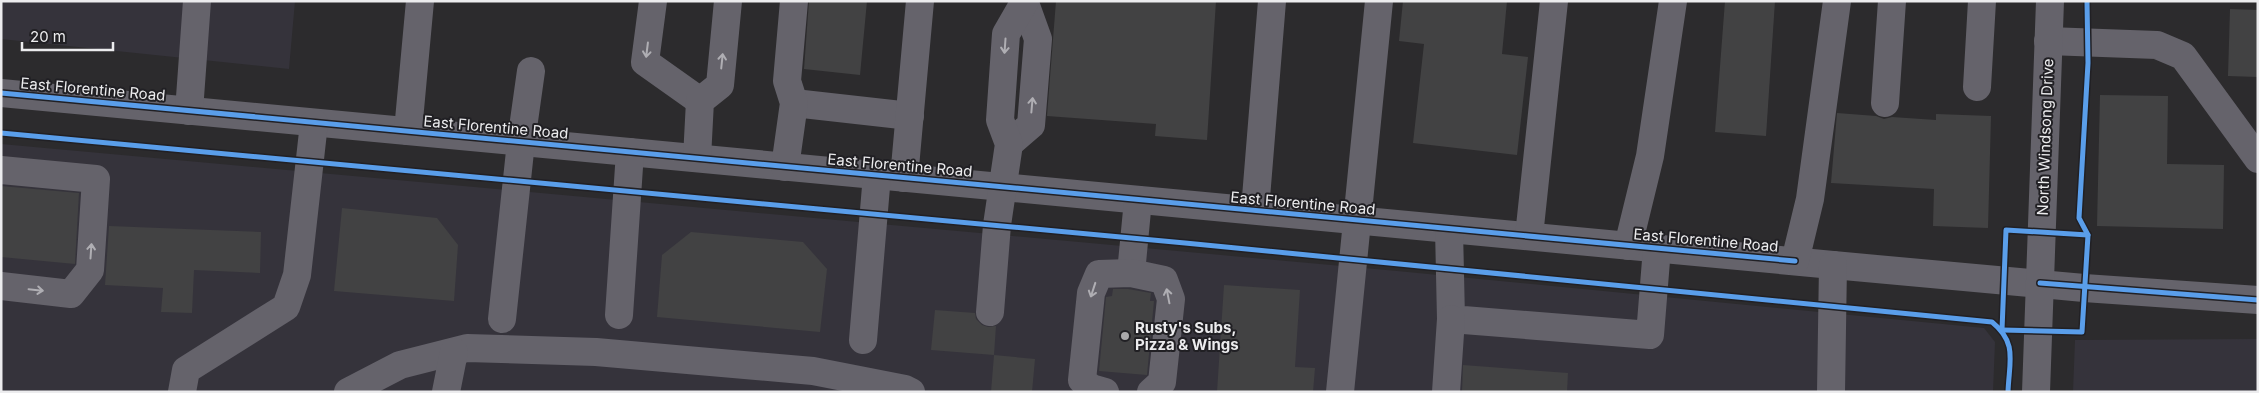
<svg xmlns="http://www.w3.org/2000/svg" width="2259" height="393" font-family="Inter,sans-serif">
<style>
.built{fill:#35333b}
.building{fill:#424243}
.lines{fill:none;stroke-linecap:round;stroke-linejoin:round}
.minor{stroke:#65636b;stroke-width:28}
.cycleway-casing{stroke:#212024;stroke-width:8}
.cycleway{stroke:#5a9eea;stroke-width:5}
.oneway{stroke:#afaeb3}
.poi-dot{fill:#a9a8aa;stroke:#212024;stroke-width:2}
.labels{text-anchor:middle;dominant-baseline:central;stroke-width:4;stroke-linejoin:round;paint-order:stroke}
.street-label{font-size:15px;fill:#ececee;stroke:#212024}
.poi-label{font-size:15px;font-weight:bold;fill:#ececee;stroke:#212024;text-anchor:start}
</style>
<rect width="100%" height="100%" fill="#2c2b2d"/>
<g class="built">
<polygon points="1,1 295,1 289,69 1,39"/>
<polygon points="1,144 1397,271 1984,328 1995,342 1993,392 1,392"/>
<polygon points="2258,339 2258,392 2073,392 2075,340"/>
</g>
<g class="building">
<polygon points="809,1 867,1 860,75 804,69"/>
<polygon points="1056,1 1216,1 1207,140 1155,136 1156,124 1047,116"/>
<polygon points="1403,1 1507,1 1502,54 1528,57 1517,155 1413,143 1424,44 1399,41"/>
<polygon points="1725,1 1775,1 1766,136 1715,132"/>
<polygon points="2230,9 2258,10 2258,77 2228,76"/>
<polygon points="2100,95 2168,96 2167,164 2224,165 2223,229 2097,226"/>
<polygon points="1837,113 1876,116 1884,119 1892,117 1936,120 1936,114 1991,116 1988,228 1933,226 1934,189 1831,183"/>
<polygon points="1,186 79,193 75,264 1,257"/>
<polygon points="342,208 437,218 458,245 454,301 334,291"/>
<polygon points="109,226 261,232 260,273 194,270 192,313 161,312 163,288 105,285"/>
<polygon points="691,232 803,242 827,269 820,332 657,317 662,255"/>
<polygon points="1224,285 1300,290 1295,367 1315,368 1313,392 1217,392"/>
<polygon points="1113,289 1128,289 1151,293 1150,301 1154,301 1147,375 1099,371 1106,297 1112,296"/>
<polygon points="935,310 975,313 976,319 982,325 988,327 996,326 994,355 931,350"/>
<polygon points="994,355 1035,359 1032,392 991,392"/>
<polygon points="1463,365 1568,373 1567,392 1462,392"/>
</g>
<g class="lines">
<g class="minor">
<polyline points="653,1 645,62 700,101"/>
<polyline points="2048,41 2157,45 2183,56 2258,159"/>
<polyline points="1977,87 1982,1"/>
<polyline points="1,93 1833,265 2084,288 2258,300"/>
<polyline points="794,103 910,116"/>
<polyline points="1885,103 1892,1"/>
<polyline points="189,111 197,1"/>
<polyline points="408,131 420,1"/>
<polyline points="1009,144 1031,125 1038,39 1025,3"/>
<polyline points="697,158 700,101 720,85 728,1"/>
<polyline points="785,167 794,103 787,81 794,1"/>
<polyline points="1,170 96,179 90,270 71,294 1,286"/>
<polyline points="904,178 920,1"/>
<polyline points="1255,210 1272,1"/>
<polyline points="1449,229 1451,319 1650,335 1657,248"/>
<polyline points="1529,236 1554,1"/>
<polyline points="1628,246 1650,156 1673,1"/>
<polyline points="1795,261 1810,199 1837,1"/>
<polyline points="1131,273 1138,200"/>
<polyline points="990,312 997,225 1009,144 1000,120 1006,34 1025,1"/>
<polyline points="619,315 630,152"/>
<polyline points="502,319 521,142 531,71"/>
<polyline points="863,340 877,175"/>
<polyline points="182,392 186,370 286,307 297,275 314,123"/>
<polyline points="348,392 400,365 467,348 596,352 813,371 905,389 911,392"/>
<polyline points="446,392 454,352"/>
<polyline points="1105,392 1091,388 1082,380 1091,293 1099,274 1131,273 1164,280 1171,299 1162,382 1151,392"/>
<polyline points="1340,392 1379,1"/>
<polyline points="1446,392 1451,319"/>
<polyline points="1831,392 1833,265"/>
<polyline points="2036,392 2050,1"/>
</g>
<g class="cycleway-casing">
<g id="cycleway">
<polyline points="1,93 1795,261"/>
<path d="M1,133L1185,243L1992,322C2018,343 2009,362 2008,392"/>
<polyline points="2040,283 2258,300"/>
<polyline points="2002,330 2082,332 2088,235 2079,218 2088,63 2087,1"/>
<polyline points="2002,330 2006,230 2088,235"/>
</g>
</g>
<use href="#cycleway" class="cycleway"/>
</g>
<defs><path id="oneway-shaft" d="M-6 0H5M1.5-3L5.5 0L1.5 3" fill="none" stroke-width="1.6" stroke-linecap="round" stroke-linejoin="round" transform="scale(1.25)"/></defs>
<g class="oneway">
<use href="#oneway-shaft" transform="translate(1005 46) rotate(94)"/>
<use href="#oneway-shaft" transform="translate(647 50) rotate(97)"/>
<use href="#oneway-shaft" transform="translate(722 61) rotate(-84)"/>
<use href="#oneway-shaft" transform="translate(1032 105) rotate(-85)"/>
<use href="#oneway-shaft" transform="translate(91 251) rotate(-86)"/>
<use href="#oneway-shaft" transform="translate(36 290) rotate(6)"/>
<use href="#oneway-shaft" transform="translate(1093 290) rotate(108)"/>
<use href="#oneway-shaft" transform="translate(1168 296) rotate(-101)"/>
</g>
<circle class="poi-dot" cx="1125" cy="336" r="5"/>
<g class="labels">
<g class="street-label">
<text transform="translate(93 89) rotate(5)">East Florentine Road</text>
<text transform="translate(496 127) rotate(5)">East Florentine Road</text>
<text transform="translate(2045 137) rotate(-88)">North Windsong Drive</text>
<text transform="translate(900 165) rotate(5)">East Florentine Road</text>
<text transform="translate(1303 203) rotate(5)">East Florentine Road</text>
<text transform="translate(1706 240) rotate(5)">East Florentine Road</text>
</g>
<g class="poi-label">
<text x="1135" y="327">Rusty's Subs,<tspan x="1135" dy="17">Pizza &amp; Wings</tspan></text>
</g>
</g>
<rect width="2259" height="393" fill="none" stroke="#ececee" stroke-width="5"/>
<path d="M22 42v8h91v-8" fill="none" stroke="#ececee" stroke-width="2.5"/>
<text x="30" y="42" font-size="15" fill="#ececee" stroke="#212024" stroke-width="4" paint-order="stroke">20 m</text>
</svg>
